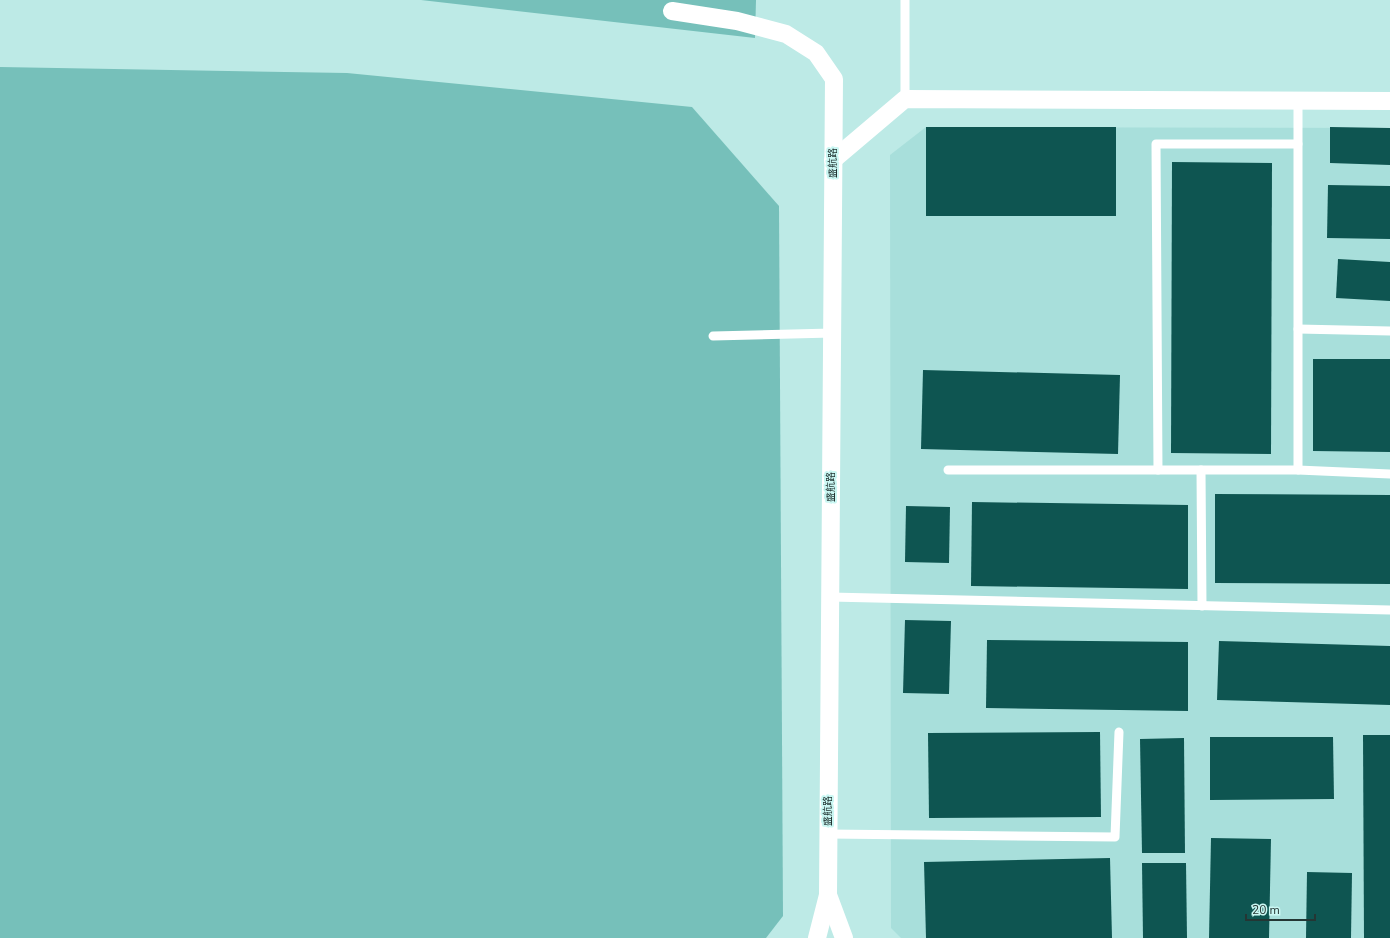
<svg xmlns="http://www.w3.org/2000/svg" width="1390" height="938" font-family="'Nunito Sans','Noto Sans SC',sans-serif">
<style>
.built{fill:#a8dfdb}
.green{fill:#76c0ba}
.building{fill:#0e5551}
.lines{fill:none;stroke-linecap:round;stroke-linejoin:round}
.service{stroke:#fff;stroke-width:9}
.minor{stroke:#fff;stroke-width:18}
.labels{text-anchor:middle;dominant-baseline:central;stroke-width:4;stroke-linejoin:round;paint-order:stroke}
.street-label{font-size:10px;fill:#243634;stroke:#caf7f3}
</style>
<rect width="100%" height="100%" fill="#bdeae6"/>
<polygon class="built" points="926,127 1390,128 1390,938 901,938 891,928 890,155"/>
<g class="green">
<polygon points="421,0 756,0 755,38"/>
<polygon points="0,67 347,73 692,107 779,206 783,916 766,938 0,938"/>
</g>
<g class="building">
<rect x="926" y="127" width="190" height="89"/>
<polygon points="1330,127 1390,128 1390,165 1330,163"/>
<polygon points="1172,162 1272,163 1271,454 1171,453"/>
<polygon points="1328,185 1390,186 1390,239 1327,238"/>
<polygon points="1338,259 1390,262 1390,301 1336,298"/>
<polygon points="1313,359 1390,359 1390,452 1313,451"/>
<polygon points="923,370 1120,375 1118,454 921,449"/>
<polygon points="1215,494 1390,495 1390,584 1215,583"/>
<polygon points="972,502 1188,505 1188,589 971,586"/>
<polygon points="906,506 950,507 949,563 905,562"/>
<polygon points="905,620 951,621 949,694 903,693"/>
<polygon points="987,640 1188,642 1188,711 986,708"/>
<polygon points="1219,641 1390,646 1390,705 1217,700"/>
<polygon points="1100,732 1101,817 929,818 928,733"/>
<polygon points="1363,735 1390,735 1390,938 1364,938"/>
<polygon points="1210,737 1333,737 1334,799 1210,800"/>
<polygon points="1184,738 1185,853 1142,853 1140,739"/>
<polygon points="1211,838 1271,839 1269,938 1209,938"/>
<polygon points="1110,858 1112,938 926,938 924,862"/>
<polygon points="1142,863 1186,863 1187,938 1143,938"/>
<polygon points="1307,872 1352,873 1351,938 1306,938"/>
</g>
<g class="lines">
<g class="service">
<polyline points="905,0 905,99"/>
<polyline points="1298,329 1390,331"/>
<polyline points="713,336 832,333"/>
<polyline points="948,470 1298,470 1298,101"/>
<polyline points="1158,470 1156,144 1298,144"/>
<polyline points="1201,470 1202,606"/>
<polyline points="1298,470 1390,474"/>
<polyline points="830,597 1390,610"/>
<polyline points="828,834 1115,837 1119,732"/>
</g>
<g class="minor">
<polyline points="672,11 737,21 786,34 816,53 834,79 828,895 817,938"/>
<polyline points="833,160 905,99 1390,101"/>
<polyline points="828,895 844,938"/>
</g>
</g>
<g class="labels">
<g class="street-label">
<text transform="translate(833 163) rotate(-90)">盛航路</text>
<text transform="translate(831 487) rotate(-90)">盛航路</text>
<text transform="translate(828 811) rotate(-90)">盛航路</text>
</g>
</g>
<path d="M1246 914v6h69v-6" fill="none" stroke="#243634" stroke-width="2"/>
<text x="1252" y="914" font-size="12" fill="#243634" stroke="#caf7f3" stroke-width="3" paint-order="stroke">20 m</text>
</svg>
